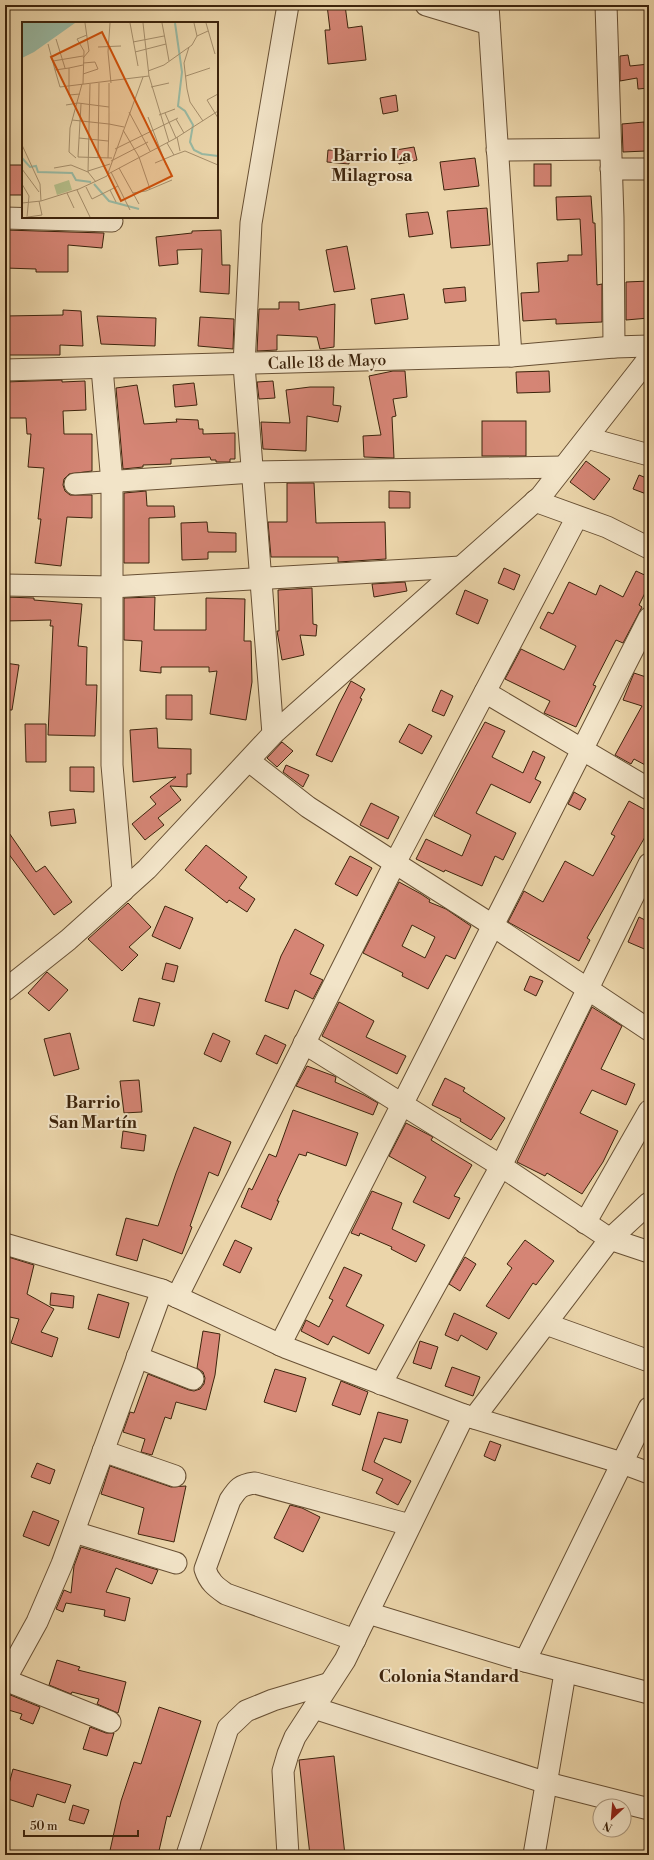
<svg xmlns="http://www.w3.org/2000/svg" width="654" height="1860" font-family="'Libre Bodoni',serif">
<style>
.building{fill:#d58575;stroke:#3d240c;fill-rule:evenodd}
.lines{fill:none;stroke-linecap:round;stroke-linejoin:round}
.minor-casing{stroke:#685034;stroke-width:23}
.minor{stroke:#f2e4c8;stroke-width:21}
.labels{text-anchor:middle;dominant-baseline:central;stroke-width:4;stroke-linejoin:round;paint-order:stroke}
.street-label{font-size:16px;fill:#3d240c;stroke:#f2e4c8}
.neighbourhood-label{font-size:17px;font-weight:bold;fill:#3d240c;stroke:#f2e4c8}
.inset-river{fill:none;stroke:#99b9a3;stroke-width:2}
.inset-road{fill:none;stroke:#a58e6b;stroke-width:1}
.view{fill:#ce510c;fill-opacity:0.15;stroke:#ce510c;stroke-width:2}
.inset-edge{fill:none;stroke:#3d240c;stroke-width:2}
</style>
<rect width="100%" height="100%" fill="#ebd5aa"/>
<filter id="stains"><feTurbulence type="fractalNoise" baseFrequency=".005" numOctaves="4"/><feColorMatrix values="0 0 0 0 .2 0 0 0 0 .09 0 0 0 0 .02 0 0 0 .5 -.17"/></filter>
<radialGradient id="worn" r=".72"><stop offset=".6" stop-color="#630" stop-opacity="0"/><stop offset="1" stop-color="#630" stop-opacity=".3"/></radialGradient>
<g class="building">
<polygon points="327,5 345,5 348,28 362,26 366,60 328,64 325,30 330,30"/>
<polygon points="628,55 630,66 649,64 649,88 638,89 637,78 620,81 620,56"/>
<polygon points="396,95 398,111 383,114 380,98"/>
<polygon points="644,122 646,151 623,152 622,124"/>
<polygon points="414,147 417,160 399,164 396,150"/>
<polygon points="328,150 350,151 349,164 327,162"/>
<polygon points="475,158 479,186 444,190 440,162"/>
<rect x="534" y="164" width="17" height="22"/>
<polygon points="6,165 23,165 23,195 7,195"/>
<polygon points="591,196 593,223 595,223 597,285 602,284 602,322 556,324 556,319 523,321 521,293 539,292 537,263 568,261 568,255 582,255 580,219 557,220 556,197"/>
<polygon points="487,208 490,245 451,248 447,211"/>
<polygon points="428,212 433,234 409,237 406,214"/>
<polygon points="5,230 104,233 102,248 68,245 68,272 36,272 36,269 5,268"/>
<polygon points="221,230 222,265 230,265 229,294 200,292 202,249 177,250 178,264 159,266 156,237 192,233 192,231"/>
<polygon points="347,246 355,289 334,292 326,250"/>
<polygon points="649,281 649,318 626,320 626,282"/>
<polygon points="465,287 466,301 445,303 443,289"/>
<polygon points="404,294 408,319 375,324 371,299"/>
<polygon points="279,302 299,302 299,310 335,304 334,347 320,349 317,337 277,335 277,350 257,351 259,309 279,309"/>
<polygon points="63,310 81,311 83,346 60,345 60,355 5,355 5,316 63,315"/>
<polygon points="97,316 156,318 155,346 101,344"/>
<polygon points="200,317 234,319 233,349 198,346"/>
<polygon points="393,371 405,371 407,397 393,399 396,416 392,417 394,458 364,457 363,436 381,435 369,376"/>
<polygon points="549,371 550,392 517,393 516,372"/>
<polygon points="62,380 62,382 85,381 86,410 63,411 64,434 92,434 92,471 69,474 64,479 63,485 65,491 70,495 92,495 92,518 67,517 61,566 35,563 41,519 38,519 44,468 28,467 31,434 27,434 26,418 5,418 5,382"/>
<polygon points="273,381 275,398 259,399 257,382"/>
<polygon points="194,383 197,405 175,407 173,385"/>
<polygon points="137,385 144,424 177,422 176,419 198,420 199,429 203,429 203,434 235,433 235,459 230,459 230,462 216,462 216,460 211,460 210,457 171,459 171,464 143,465 143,467 123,469 116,388"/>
<polygon points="310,387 334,387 333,405 341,406 338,422 307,416 306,451 263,449 261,422 290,423 286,390"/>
<rect x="482" y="421" width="44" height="35"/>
<polygon points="586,461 610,479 594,500 570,482"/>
<polygon points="639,475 649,479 649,495 633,489"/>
<polygon points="287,483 314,483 316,523 385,522 386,559 338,562 338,557 271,557 268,522 287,522"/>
<polygon points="146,491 147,506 174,506 175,517 149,518 149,563 124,563 124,493"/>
<polygon points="389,491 410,492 410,508 389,508"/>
<polygon points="207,522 208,532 236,533 236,552 208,552 208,559 182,560 181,523"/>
<polygon points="504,568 520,575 514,590 498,583"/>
<polygon points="636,571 649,577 649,585 639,605 642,607 623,643 616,640 593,685 596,686 576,727 544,713 550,701 505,679 521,649 564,670 576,646 540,628 548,612 553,614 569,582 596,595 600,585 623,597"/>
<polygon points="405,582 407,591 374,597 372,584"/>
<polygon points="312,588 313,624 317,625 316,636 300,635 304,655 282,660 277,631 279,631 278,590"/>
<polygon points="465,590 488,600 478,624 456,614"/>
<polygon points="5,597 34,598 34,600 82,604 78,646 87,647 86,685 97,685 95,736 48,735 53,626 50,626 51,620 5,621"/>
<polygon points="155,597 154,630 206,630 206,598 245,599 244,641 251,641 252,682 246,720 210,714 217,671 209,672 209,667 161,667 161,673 140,671 142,641 124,640 124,598"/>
<polygon points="5,663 19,665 12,710 5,710"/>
<polygon points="634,673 649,678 649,767 634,759 631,764 615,755 642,706 623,700"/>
<polygon points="351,681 365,689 360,698 362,699 332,762 316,755 339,704"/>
<polygon points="441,690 453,696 444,716 432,711"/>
<polygon points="166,695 192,695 192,720 166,719"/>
<polygon points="485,722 505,731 492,757 523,773 533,751 545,757 535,779 541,782 530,803 491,784 476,813 516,833 503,860 495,856 482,886 445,870 444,872 416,859 426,839 462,856 471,835 434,816"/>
<polygon points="25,724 46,724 46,762 26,762"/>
<polygon points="409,724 432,736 422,754 399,742"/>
<polygon points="157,728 158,748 191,749 191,774 187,774 187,787 170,786 181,800 158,818 164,825 145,840 132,824 156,804 150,797 176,777 133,782 130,730"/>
<polygon points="282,742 293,751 277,767 267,758"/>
<polygon points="286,765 309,775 303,787 283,772"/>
<polygon points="70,767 94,767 94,792 70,791"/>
<polygon points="574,792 586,799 580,810 568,804"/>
<polygon points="629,801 649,812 649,830 587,938 590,940 579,961 508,922 524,891 543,902 565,861 593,876 615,836 611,834"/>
<polygon points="371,803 399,817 388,839 360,825"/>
<polygon points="74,809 76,823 51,826 49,812"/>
<polygon points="5,827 36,872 45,866 72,902 54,915 5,849"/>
<polygon points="206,845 247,877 239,888 255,899 247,912 229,900 227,903 185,870"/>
<polygon points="350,856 372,868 357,896 335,884"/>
<path d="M399,882L421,894L430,900L429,902L446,909L471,926L455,959L446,955L428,989L402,976L403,973L363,953ZM412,925L435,937L425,958L402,946Z"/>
<polygon points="128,903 151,927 129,947 138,955 122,971 88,939"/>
<polygon points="165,906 193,918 180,949 152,936"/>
<polygon points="639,917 649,922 649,951 628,942"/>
<polygon points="295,929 324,945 310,974 323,980 313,999 295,990 288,1009 265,1001 281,956"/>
<polygon points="166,963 178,966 174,982 162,979"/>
<polygon points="47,972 68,990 49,1011 28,993"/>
<polygon points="530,976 543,981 536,996 524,990"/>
<polygon points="139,998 160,1003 154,1026 133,1021"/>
<polygon points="339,1002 374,1021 366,1037 406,1056 397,1074 322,1036"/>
<polygon points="592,1007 622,1026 601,1069 635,1084 626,1105 592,1090 580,1113 618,1131 603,1162 582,1194 547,1173 545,1176 517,1162"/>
<polygon points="70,1033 79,1069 54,1076 44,1039"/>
<polygon points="213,1033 230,1041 221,1062 204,1054"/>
<polygon points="265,1035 286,1045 277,1064 256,1054"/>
<polygon points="307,1066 334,1076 336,1077 335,1082 364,1095 378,1103 373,1115 296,1086"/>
<polygon points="445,1078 465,1088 463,1091 505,1118 491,1140 460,1121 461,1119 432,1105"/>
<polygon points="139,1080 142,1112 124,1113 120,1081"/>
<polygon points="293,1110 358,1133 346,1166 307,1152 306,1156 299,1154 277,1201 279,1201 271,1220 241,1207 249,1188 252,1190 269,1154 276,1157"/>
<polygon points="406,1123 433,1137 431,1140 472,1165 454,1196 460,1198 449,1219 413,1202 426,1177 389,1156"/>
<polygon points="194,1127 231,1142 218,1176 209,1172 190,1226 192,1227 182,1254 143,1239 137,1261 116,1255 126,1218 158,1226 176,1173"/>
<polygon points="123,1131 146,1135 144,1151 121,1148"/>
<polygon points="372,1191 402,1203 392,1229 425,1245 416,1262 391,1249 392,1247 360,1233 359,1236 351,1233"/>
<polygon points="235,1240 252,1248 240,1273 223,1265"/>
<polygon points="525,1240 554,1261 536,1285 533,1283 509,1319 486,1306 512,1268 507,1264"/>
<polygon points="5,1256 34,1265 27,1294 54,1309 41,1332 58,1338 52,1357 11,1343 19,1319 5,1316"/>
<polygon points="465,1257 476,1264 460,1291 449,1284"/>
<polygon points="344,1267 362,1275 346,1306 384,1325 369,1354 333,1336 328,1345 301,1331 306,1320 319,1327 333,1300 329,1298"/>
<polygon points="51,1293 74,1296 73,1308 50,1305"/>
<polygon points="98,1294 129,1303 119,1338 88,1329"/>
<polygon points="454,1313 497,1333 487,1350 461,1335 458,1341 445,1335"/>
<polygon points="203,1331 220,1334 215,1375 206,1410 176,1402 171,1419 165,1417 152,1455 141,1452 145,1439 123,1432 130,1412 134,1413 148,1374 189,1390 194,1391 200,1389 204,1384 205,1378 203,1372 197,1368"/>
<polygon points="420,1341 438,1347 431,1369 413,1363"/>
<polygon points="452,1367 480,1377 473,1396 445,1386"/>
<polygon points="275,1369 306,1378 296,1412 264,1402"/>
<polygon points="341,1381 368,1392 360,1415 332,1405"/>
<polygon points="378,1412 408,1420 401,1443 384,1438 374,1462 411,1481 398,1505 376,1493 383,1479 362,1470"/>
<polygon points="490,1441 501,1445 495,1461 484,1456"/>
<polygon points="37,1463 55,1470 50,1484 31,1477"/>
<polygon points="110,1466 171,1487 186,1486 174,1542 138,1534 144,1508 101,1494"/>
<polygon points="290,1505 302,1508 320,1517 303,1552 274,1538"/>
<polygon points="33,1511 59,1521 49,1546 23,1536"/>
<polygon points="81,1547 158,1570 152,1584 116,1568 106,1592 130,1598 125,1621 104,1616 105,1610 66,1603 63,1612 56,1609 64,1590 71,1593 74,1566"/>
<polygon points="57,1660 80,1667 78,1670 126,1682 118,1713 97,1704 99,1699 72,1692 71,1694 49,1685"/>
<polygon points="8,1694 40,1707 33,1724 20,1719 22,1714 5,1709"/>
<polygon points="159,1707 201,1721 170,1817 167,1816 158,1855 109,1855 121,1801 134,1762 141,1764"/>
<polygon points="90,1727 106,1733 114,1733 107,1756 83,1749"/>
<polygon points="334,1756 345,1855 310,1855 299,1760"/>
<polygon points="13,1769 71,1785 65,1803 37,1794 33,1807 5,1798 5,1783 9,1784"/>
<polygon points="73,1805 89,1810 84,1824 69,1820"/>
</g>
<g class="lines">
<g class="minor-casing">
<g id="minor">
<polyline points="426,5 489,24"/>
<polyline points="488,5 511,356"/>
<polyline points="606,5 613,218 614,347"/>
<polyline points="497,150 610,149"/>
<polyline points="611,169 649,169"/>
<polyline points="5,218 112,221"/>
<polyline points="102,368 112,483 112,765 123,891"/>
<polyline points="5,370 511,356 614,347 649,346"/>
<polyline points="587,438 649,455"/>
<polyline points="75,484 253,472 563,467"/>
<polyline points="535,501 607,527 649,548"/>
<polyline points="5,585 112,587 461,567"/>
<polyline points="485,692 649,789"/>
<polyline points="273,734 244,365 251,223 288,5"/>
<polyline points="249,761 308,807 395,863 577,517"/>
<polyline points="5,990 68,940 147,869 273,734 541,496 649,358"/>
<polyline points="304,1043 501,1166 610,1239 649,1252"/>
<polyline points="585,1223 649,1111"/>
<polyline points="5,1244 162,1290 287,1348 464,1415 622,1463 649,1473"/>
<polyline points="177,1297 395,863 486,921 649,1030"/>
<polyline points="546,1324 649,1361"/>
<polyline points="280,1345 649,618"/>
<polyline points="137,1357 193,1379"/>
<polyline points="381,1384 501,1166 649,864"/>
<polyline points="649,1408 525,1661 649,1693"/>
<polyline points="474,1418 610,1239 649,1203"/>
<polyline points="103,1451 175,1476"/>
<polyline points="74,1532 176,1563"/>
<polyline points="368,1613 525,1661"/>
<path d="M355,1640L226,1594C216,1587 209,1582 205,1569L230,1500C238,1488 240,1485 255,1483L410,1525"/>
<polyline points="314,1708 547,1783 649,1809"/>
<polyline points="110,1722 5,1680 37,1622 62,1564 162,1290"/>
<polyline points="187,1855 228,1728 246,1711 273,1700 327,1684"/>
<polyline points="288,1855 283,1771 288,1754 295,1737 345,1660 464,1415"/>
<polyline points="534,1855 565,1673"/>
</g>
</g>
<use href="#minor" class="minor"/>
</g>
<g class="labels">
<g class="street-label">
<text transform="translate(327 362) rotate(-2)">Calle 18 de Mayo</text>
</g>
<g class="neighbourhood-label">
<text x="372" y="156">Barrio La<tspan x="372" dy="20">Milagrosa</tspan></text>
<text x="93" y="1103">Barrio<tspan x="93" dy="20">San Martín</tspan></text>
<text x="449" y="1677">Colonia Standard</text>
</g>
</g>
<g transform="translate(22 22)">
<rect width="196" height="196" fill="#ebd5aa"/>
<path d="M47,158L50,168L35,173L32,163Z" fill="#b5be8a"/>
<path d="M0,1H53L12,30L0,36Z" fill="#99b9a3"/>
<path class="inset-river" d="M153,1L160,50L156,84L163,89L171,103L168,120L172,128L180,132L196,134M0,136L8,145L14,144L16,150L50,151L54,158L69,160M72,162L87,179L117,187"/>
<path class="inset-road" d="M88,1L86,30L89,61M108,1L116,44M121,1L127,54L147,120M140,1L144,22M172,1L175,14M184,1L193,32M175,14L186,9M34,17L43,46M111,20L142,14M26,22L33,48L47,46V73L58,72M76,25L99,24M167,25L162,41L165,67L168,80L181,99M113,30L144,22L147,39M61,36L67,29L63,1M31,39L61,34M61,41L73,40L76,47L61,52M47,46L61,43M33,48L38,65L127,54M126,49L142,43L170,23L175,14M164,54L188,46M61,62L62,29L55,17L65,13M129,65L147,61M196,72L185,78L196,96M59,82L56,135L90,136M44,83L56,81L87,85M107,90L128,129M143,91L154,116M137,93L153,87M126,95L144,143M154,97L162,111M50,98L87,102V61M101,108L117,135L128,167M155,115L158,129M57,116L86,119M145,121L152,133L163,129L196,143M0,123L18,162L19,179M93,127L156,96M54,136L47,130L48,106L60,62M76,136L77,61M86,136L87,102L102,105M89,139L126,120M133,141L152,133M32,146L49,143L66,150L68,62M97,146L117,182M0,147L17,170M66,149L88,142M66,150L74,160M89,150L108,188M86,152L154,116L196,89M0,162L7,174L5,195M64,165L70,177L96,164M55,168L68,195M88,168L94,180M45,171L52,186M111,171L124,169L150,158M0,181L19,179L57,167L85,154L121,55M6,195L20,193L17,179"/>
<path class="view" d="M80,10L150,154L99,179L29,35Z"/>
<rect width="196" height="196" class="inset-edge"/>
</g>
<rect width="654" height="1860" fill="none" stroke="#ebd5aa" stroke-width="20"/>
<rect x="6" y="6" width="642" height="1848" fill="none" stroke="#3d240c" stroke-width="2"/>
<rect x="10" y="10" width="634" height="1840" fill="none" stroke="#3d240c"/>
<g transform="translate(612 1818) rotate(206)"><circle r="19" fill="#f2e4c8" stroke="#aa977d"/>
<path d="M0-3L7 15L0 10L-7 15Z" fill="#8f2418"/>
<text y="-6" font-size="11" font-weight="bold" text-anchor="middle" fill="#3d240c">N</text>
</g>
<path d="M24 1830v6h114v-6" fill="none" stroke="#3d240c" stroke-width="2"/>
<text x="30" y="1830" font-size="12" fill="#3d240c" stroke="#f2e4c8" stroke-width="3" paint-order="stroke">50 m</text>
<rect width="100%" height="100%" filter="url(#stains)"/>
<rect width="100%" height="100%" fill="url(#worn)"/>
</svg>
